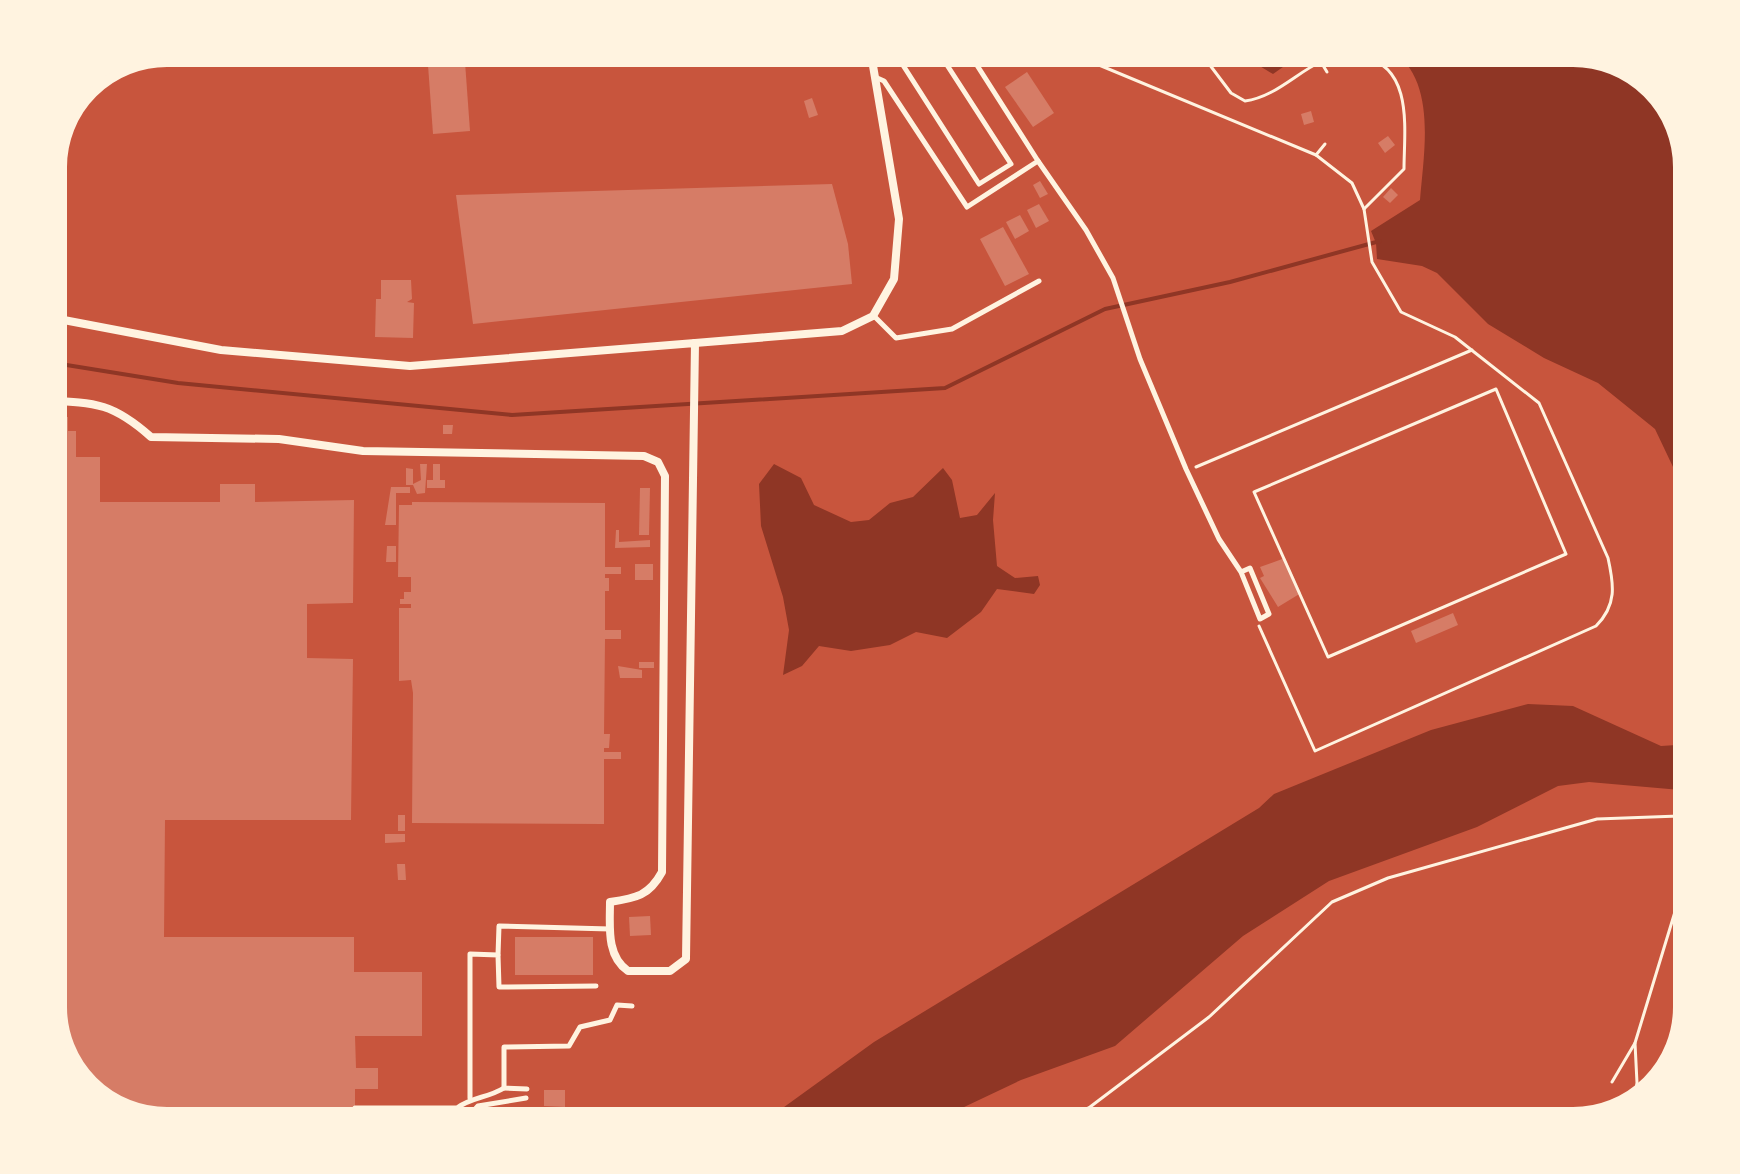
<svg xmlns="http://www.w3.org/2000/svg" width="1740" height="1174" font-family="Merriweather,serif">
<style>
.water{fill:#8f3625}
.lines{fill:none;stroke-linecap:round;stroke-linejoin:round}
.stream{stroke:#8f3625;stroke-width:4}
.building{fill:#d67c66}
.path{stroke:#fff3e0;stroke-width:3}
.service{stroke:#fff3e0;stroke-width:5}
.minor{stroke:#fff3e0;stroke-width:8}
.rim{fill:none;stroke:#fff3e0;stroke-width:10}
</style>
<rect width="100%" height="100%" fill="#c8553d"/>
<g class="water">
<polygon points="1230,48 1310,48 1273,74"/>
<path d="M1388,48H1573L1639,68L1680,114L1692,167V507L1655,429L1598,383L1544,358L1488,324L1437,273L1422,266L1377,259L1376,243L1371,231L1420,200C1424,150 1438,77 1388,48Z"/>
<polygon points="774,464 801,478 814,505 851,522 869,520 890,503 913,497 943,468 952,480 960,518 977,515 995,493 993,520 997,566 1015,578 1038,576 1040,585 1034,594 997,589 981,612 947,638 916,632 890,645 851,651 819,646 802,666 783,675 789,630 783,597 761,526 759,484"/>
<polygon points="1528,704 1573,706 1661,746 1692,744 1692,791 1589,782 1558,786 1477,827 1329,881 1243,936 1115,1046 1021,1080 924,1126 758,1126 874,1042 1259,808 1274,794 1431,730"/>
</g>
<g class="lines">
<polyline class="stream" points="48,362 178,383 512,415 945,388 1105,309 1230,282 1380,241"/>
</g>
<g class="building">
<polygon points="465,62 470,131 433,134 428,65"/>
<polygon points="1027,72 1054,113 1033,127 1005,87"/>
<polygon points="812,98 818,115 809,118 804,101"/>
<polygon points="1311,111 1314,122 1304,125 1301,114"/>
<polygon points="1388,136 1395,145 1385,153 1378,143"/>
<polygon points="1040,181 1048,194 1040,198 1033,185"/>
<polygon points="832,184 848,244 852,284 473,324 456,195"/>
<polygon points="1391,188 1398,195 1390,203 1383,197"/>
<polygon points="1039,204 1049,221 1036,228 1027,210"/>
<polygon points="1020,215 1029,231 1015,239 1006,222"/>
<polygon points="1003,227 1029,274 1005,286 980,239"/>
<polygon points="381,280 411,280 412,299 407,302 414,303 413,338 375,337 376,299 381,299"/>
<polygon points="48,417 68,417 68,431 76,431 76,457 100,457 100,502 220,502 220,484 255,484 255,502 354,500 353,603 307,604 307,658 353,659 351,820 165,820 164,937 354,937 354,972 422,972 422,1036 355,1036 356,1068 378,1068 378,1089 355,1089 355,1126 167,1126 101,1106 64,1066 48,1014"/>
<polygon points="443,425 453,425 452,434 443,434"/>
<polygon points="420,464 427,464 425,493 417,494 413,485 406,485 406,468 413,469 413,484 421,480"/>
<polygon points="433,464 440,464 440,480 445,480 445,488 427,488 427,480 433,480"/>
<polygon points="391,487 410,487 410,493 396,493 396,525 385,525"/>
<polygon points="640,488 650,488 649,535 639,535"/>
<polygon points="412,502 605,503 605,567 621,567 621,574 605,574 605,578 609,578 609,591 605,591 605,630 621,630 621,639 605,639 604,734 610,734 609,748 604,748 604,752 621,752 621,759 604,759 604,824 412,823 413,693 411,680 399,681 399,608 411,608 411,604 400,604 400,599 404,599 404,592 411,592 411,577 398,577 399,505 412,505"/>
<polygon points="616,530 619,530 619,542 650,540 650,547 615,548"/>
<polygon points="387,546 396,546 396,562 386,562"/>
<polygon points="1285,558 1301,593 1278,607 1260,578 1264,576 1260,567"/>
<rect x="635" y="564" width="18" height="16"/>
<polygon points="1453,613 1458,625 1416,643 1411,631"/>
<rect x="639" y="662" width="15" height="6"/>
<polygon points="618,666 642,670 642,678 620,678"/>
<rect x="398" y="815" width="7" height="16"/>
<polygon points="385,834 405,834 405,842 385,843"/>
<polygon points="397,864 405,864 406,880 398,880"/>
<polygon points="650,916 651,935 630,936 629,917"/>
<rect x="515" y="937" width="78" height="38"/>
<polygon points="544,1090 565,1090 565,1107 544,1106"/>
</g>
<g class="lines">
<g class="path">
<polyline points="1058,48 1316,155 1352,183 1364,209"/>
<path d="M1197,48L1231,93L1245,101C1275,97 1296,73 1322,61C1337,55 1349,54 1364,57C1414,68 1404,131 1404,169L1364,209L1372,262L1401,312L1455,337L1539,403L1608,558C1614,585 1617,605 1596,626L1315,751L1259,626"/>
<polyline points="1321,62 1327,72"/>
<polyline points="1364,65 1369,58"/>
<polyline points="1316,155 1325,144"/>
<polygon points="1496,389 1566,554 1328,657 1254,492"/>
<polyline points="1196,467 1472,350"/>
<polyline points="1612,1082 1635,1043 1692,856"/>
<polyline points="1632,1109 1637,1083 1635,1043"/>
<polyline points="1054,1126 1090,1107 1209,1017 1332,902 1388,878 1597,819 1679,816 1690,825 1692,833"/>
</g>
<g class="service">
<polyline points="892,48 979,184 1011,164 936,48"/>
<polyline points="875,77 884,81 967,207 1038,161 966,48"/>
<polyline points="1038,161 1086,230 1113,278 1140,359 1186,469 1219,539 1241,572 1260,619 1269,614 1250,568 1241,572"/>
<polyline points="874,316 896,338 952,329 1039,281"/>
<polyline points="498,955 499,926 610,929"/>
<polyline points="527,1089 504,1088 504,1047 569,1046 580,1027 610,1020 617,1005 632,1006"/>
<polyline points="470,1098 470,954 498,955 499,987 596,986"/>
<path d="M355,1108H457C472,1097 488,1098 504,1088"/>
<polyline points="460,1126 478,1106 526,1098"/>
</g>
<g class="minor">
<path d="M48,317L221,350L410,366L695,343L686,959L670,971H628C606,956 610,926 610,902C636,898 649,896 662,872L665,476L658,462L644,456L363,451L279,439L151,437C114,404 96,402 48,401"/>
<polyline points="695,343 842,331 873,316 894,279 899,219 870,48"/>
</g>
</g>
<path d="M0 0H1740V1174H0ZM167 62H1573A105 105 0 0 1 1678 167V1007A105 105 0 0 1 1573 1112H167A105 105 0 0 1 62 1007V167A105 105 0 0 1 167 62Z" fill="#fff3e0" fill-rule="evenodd"/>
<path class="rim" d="M167 62H1573A105 105 0 0 1 1678 167V1007A105 105 0 0 1 1573 1112H167A105 105 0 0 1 62 1007V167A105 105 0 0 1 167 62Z"/>
</svg>
